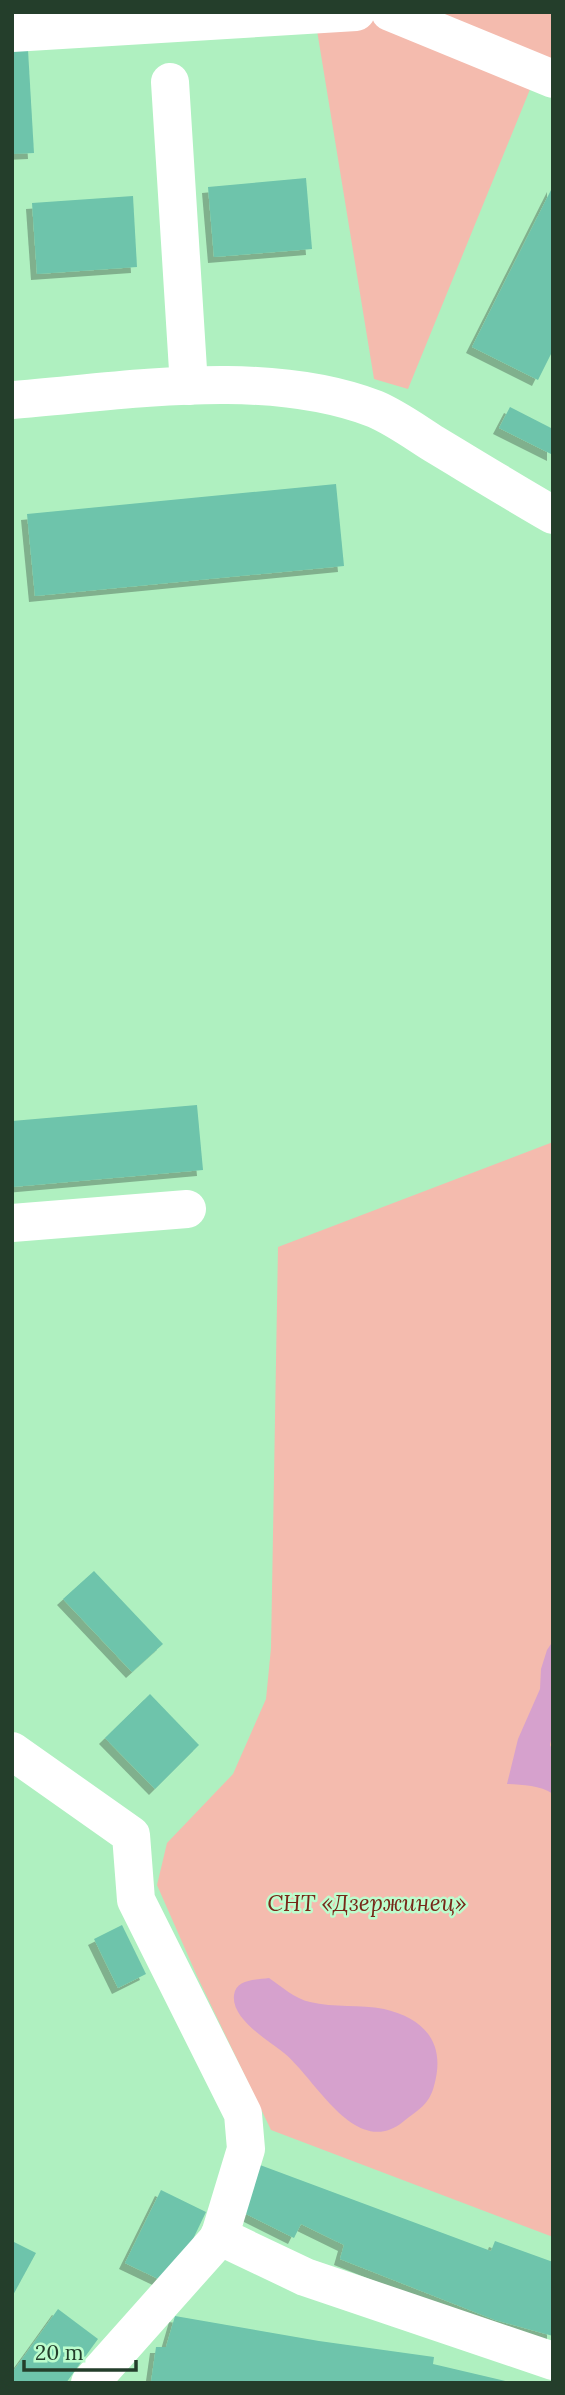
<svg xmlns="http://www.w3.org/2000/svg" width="565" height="2395" font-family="Lora,serif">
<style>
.green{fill:#f4bbae}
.water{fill:#d6a1cd}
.building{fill:#6ec4ab;filter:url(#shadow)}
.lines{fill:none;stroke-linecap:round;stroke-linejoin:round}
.minor{stroke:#fff;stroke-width:38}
.labels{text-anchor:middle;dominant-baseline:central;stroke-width:5;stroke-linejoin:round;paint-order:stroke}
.park-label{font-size:23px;font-style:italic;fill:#772819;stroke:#bcfdcd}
</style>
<defs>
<filter id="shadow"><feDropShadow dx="-6" dy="6" stdDeviation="0" flood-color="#0004"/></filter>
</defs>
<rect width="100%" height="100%" fill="#aff0c0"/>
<g class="green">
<polygon points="314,12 553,12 553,95 533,82 408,389 374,379"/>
<polygon points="553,1142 553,2237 271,2130 197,1976 157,1885 167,1843 233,1774 266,1699 271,1648 278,1247"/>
</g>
<g class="water">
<path d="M553,1641V1732L550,1745L553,1751V1794C540,1785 522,1785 507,1784L518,1739L540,1689L541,1669L547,1650Z"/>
<path d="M269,1978C281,1986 295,1999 310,2002C334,2008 360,2004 384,2009C426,2019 446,2044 434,2086C429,2105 418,2110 404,2121C356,2161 316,2079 284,2053C268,2040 231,2019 234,1995C236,1979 256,1980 269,1978Z"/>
</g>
<g class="building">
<polygon points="28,50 34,153 12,154 12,51"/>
<polygon points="306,178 312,249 214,257 208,187"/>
<polygon points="553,186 553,350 538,380 472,347"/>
<polygon points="133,196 137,267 37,274 32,203"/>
<polygon points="510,407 553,429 553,455 499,428"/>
<polygon points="336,484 344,566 35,596 27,514"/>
<polygon points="197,1105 203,1170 12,1187 12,1121"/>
<polygon points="94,1571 163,1644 132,1672 63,1599"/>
<polygon points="150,1694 199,1745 155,1789 105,1738"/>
<polygon points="122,1925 146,1974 118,1988 94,1939"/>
<polygon points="260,2165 491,2251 495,2241 553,2262 553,2336 495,2320 340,2259 344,2245 301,2224 294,2238 242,2212"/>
<polygon points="161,2190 206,2212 171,2285 125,2263"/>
<polygon points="12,2241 36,2253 12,2297"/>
<polygon points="58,2309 98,2339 66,2383 12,2383 12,2373"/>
<polygon points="175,2316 319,2341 434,2357 433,2364 514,2383 151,2382 156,2347 166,2347"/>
</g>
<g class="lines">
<g class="minor">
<polyline points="390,12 553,79"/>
<polyline points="12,33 356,12"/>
<polyline points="170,82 189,386"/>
<path d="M12,400C127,391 266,367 375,409C396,418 415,432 434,444C474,468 513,492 553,515"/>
<polyline points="12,1223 187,1209"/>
<polyline points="12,1751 131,1835 136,1900 243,2114 246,2149 219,2238 90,2383"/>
<polyline points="219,2236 305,2277 553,2361"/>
</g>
</g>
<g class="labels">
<g class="park-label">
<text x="367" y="1902">СНТ «Дзержинец»</text>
</g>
</g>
<rect width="565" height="2395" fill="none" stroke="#243e2b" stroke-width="28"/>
<path d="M24 2360v10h112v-10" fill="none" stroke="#243e2b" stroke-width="3.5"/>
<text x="35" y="2360" font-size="21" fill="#243e2b" stroke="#bcfdcd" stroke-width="5" paint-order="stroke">20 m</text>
</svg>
